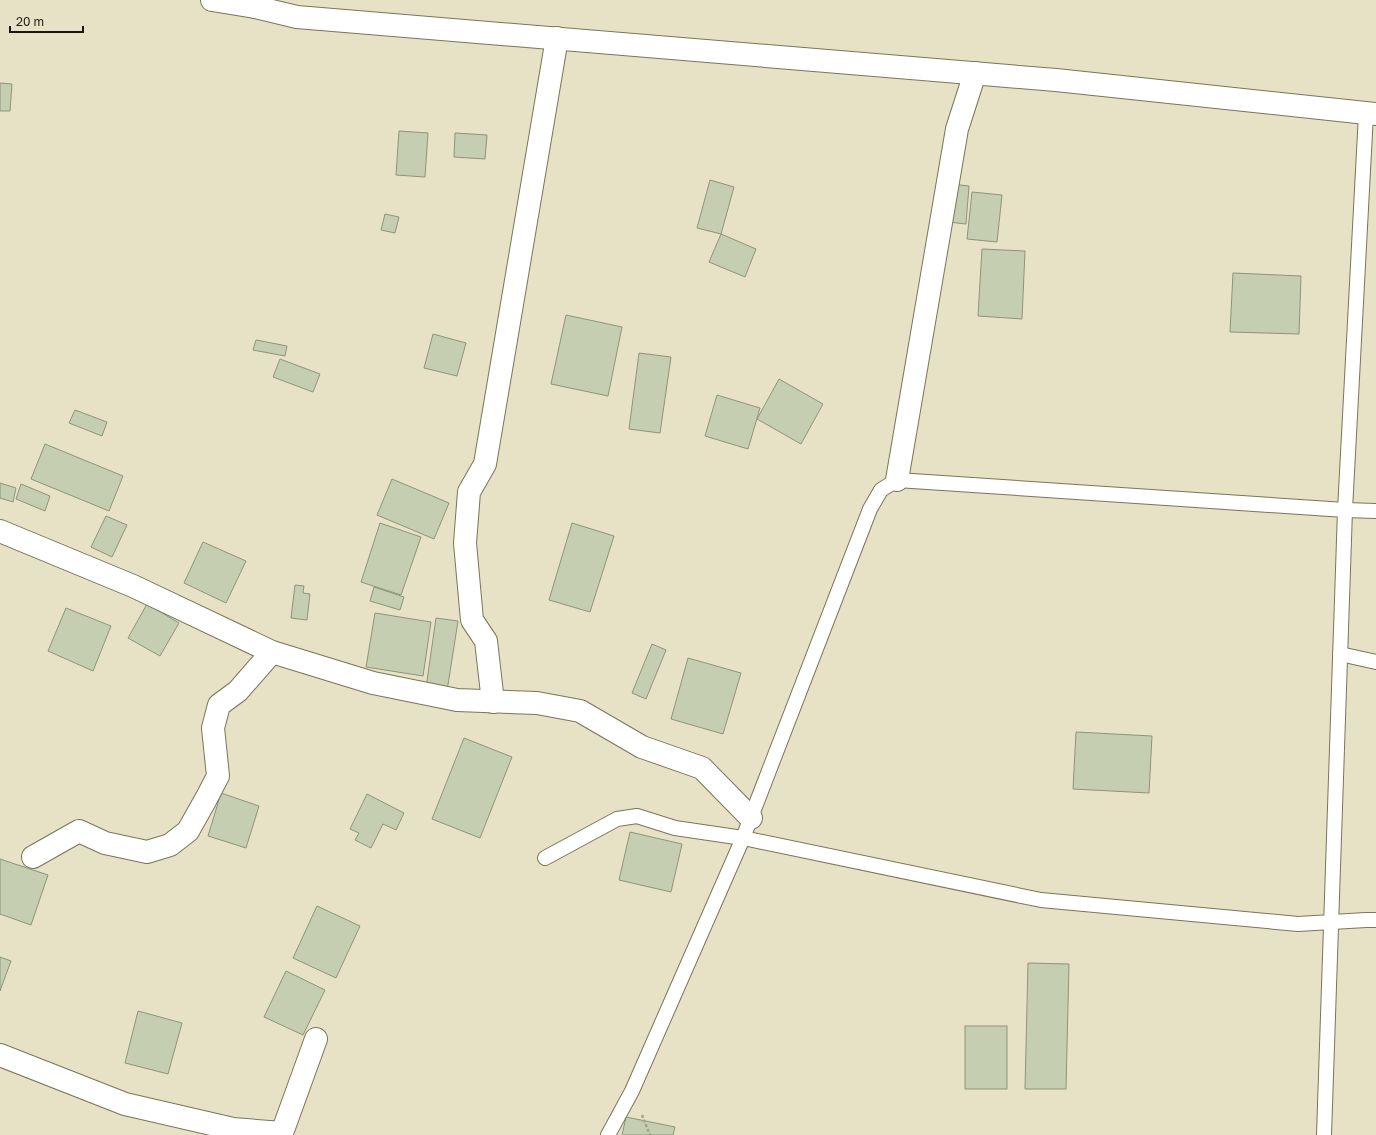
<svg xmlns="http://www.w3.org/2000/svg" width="1376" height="1135" font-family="'Golos Text',sans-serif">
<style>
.building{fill:#c6ceb2;stroke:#8d947a}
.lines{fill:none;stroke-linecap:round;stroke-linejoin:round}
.lane-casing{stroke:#79755a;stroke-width:16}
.street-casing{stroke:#79755a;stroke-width:24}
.path{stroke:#a5a18a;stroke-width:2.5;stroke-dasharray:3 2;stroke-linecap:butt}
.lane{stroke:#fff;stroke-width:14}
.street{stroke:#fff;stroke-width:22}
</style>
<rect width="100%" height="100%" fill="#e7e2c5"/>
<g class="building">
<polygon points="0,83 12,84 10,111 0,111"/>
<polygon points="399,131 428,133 425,177 396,175"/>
<polygon points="455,133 487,135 485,159 454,157"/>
<polygon points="710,180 734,187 721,234 697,228"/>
<polygon points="951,184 969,186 966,224 948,222"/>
<polygon points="972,192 1002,195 997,242 967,239"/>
<polygon points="385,214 399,217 395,233 381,230"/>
<polygon points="721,234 756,249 745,277 709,262"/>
<polygon points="982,249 1025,251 1022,319 978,316"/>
<polygon points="1233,273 1301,276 1299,334 1230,332"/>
<polygon points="566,315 622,327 608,396 551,384"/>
<polygon points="433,334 466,343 457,376 424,368"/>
<polygon points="256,340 287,346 285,356 253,350"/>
<polygon points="639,353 671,357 660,433 629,429"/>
<polygon points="280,359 320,374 313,392 273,377"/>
<polygon points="779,379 823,404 801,444 757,419"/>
<polygon points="717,395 760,408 748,449 705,436"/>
<polygon points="75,410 107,422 102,436 69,423"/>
<polygon points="45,444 123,476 109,511 31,479"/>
<polygon points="392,479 449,503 434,539 377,515"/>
<polygon points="0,483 16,488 13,502 0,498"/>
<polygon points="21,484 50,496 45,511 16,499"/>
<polygon points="106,516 127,525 112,557 91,547"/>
<polygon points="380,523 421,537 401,595 361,582"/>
<polygon points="572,523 614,536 590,612 549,600"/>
<polygon points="203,542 246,561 226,603 184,583"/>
<polygon points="295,585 304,586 303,593 310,594 307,620 291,618"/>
<polygon points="374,587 404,597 400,610 370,601"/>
<polygon points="147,604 179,623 160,656 128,638"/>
<polygon points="66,608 111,626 93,671 48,651"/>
<polygon points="375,613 431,622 423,676 366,667"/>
<polygon points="436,618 458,621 447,691 426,688"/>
<polygon points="652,644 666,650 646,699 632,693"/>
<polygon points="688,658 741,673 723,734 671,719"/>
<polygon points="1076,732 1152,736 1149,793 1073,789"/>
<polygon points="464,738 512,757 480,838 432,819"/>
<polygon points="221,793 259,806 246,848 208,836"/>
<polygon points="367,794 404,813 396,830 383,824 371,848 355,840 359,833 350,829"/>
<polygon points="630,832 682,844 671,892 619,880"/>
<polygon points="0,859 48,875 31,925 0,914"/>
<polygon points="317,906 360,926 336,978 293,958"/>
<polygon points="0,957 11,961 0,991"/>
<polygon points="1028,963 1069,964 1066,1089 1025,1089"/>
<polygon points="286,971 325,990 303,1035 264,1017"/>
<polygon points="138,1011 182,1023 168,1074 125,1063"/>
<rect x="965" y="1026" width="42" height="63"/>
<polygon points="626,1117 675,1127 673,1135 622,1135"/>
</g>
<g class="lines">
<g class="lane-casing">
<g id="lane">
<polyline points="1340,654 1376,662"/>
<polyline points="545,858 617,819 637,816 675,828 743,838 1041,900 1298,924 1366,920 1376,920"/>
<polyline points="608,1135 632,1091 743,838 870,509 881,490 897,480 1345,510 1376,511"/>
<polyline points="1324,1135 1345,510 1366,114"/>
</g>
</g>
<g class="street-casing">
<g id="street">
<polyline points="212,0 255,7"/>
<polyline points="250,0 255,7 297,17 1056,80 1376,114"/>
<polyline points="897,480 957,129 975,73"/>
<polyline points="0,531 133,586 272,652 373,683 457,700 537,703 580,711 642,747 702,768 751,818"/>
<polyline points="493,702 486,641 472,620 465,543 469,492 485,464 557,38"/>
<polyline points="33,857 79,831 105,843 147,852 170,845 188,831 206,799 218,776 213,728 219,705 238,691 272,652"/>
<polyline points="0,1055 125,1104 233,1129 282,1133 316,1039"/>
</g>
</g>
<polyline class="path" points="642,1115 650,1135"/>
<use href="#lane" class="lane"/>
<use href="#street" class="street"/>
</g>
<path d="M10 26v6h73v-6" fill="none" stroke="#1a180e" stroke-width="2"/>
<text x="16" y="26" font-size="12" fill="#1a180e" stroke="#e7e2c5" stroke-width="3" paint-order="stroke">20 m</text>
</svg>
